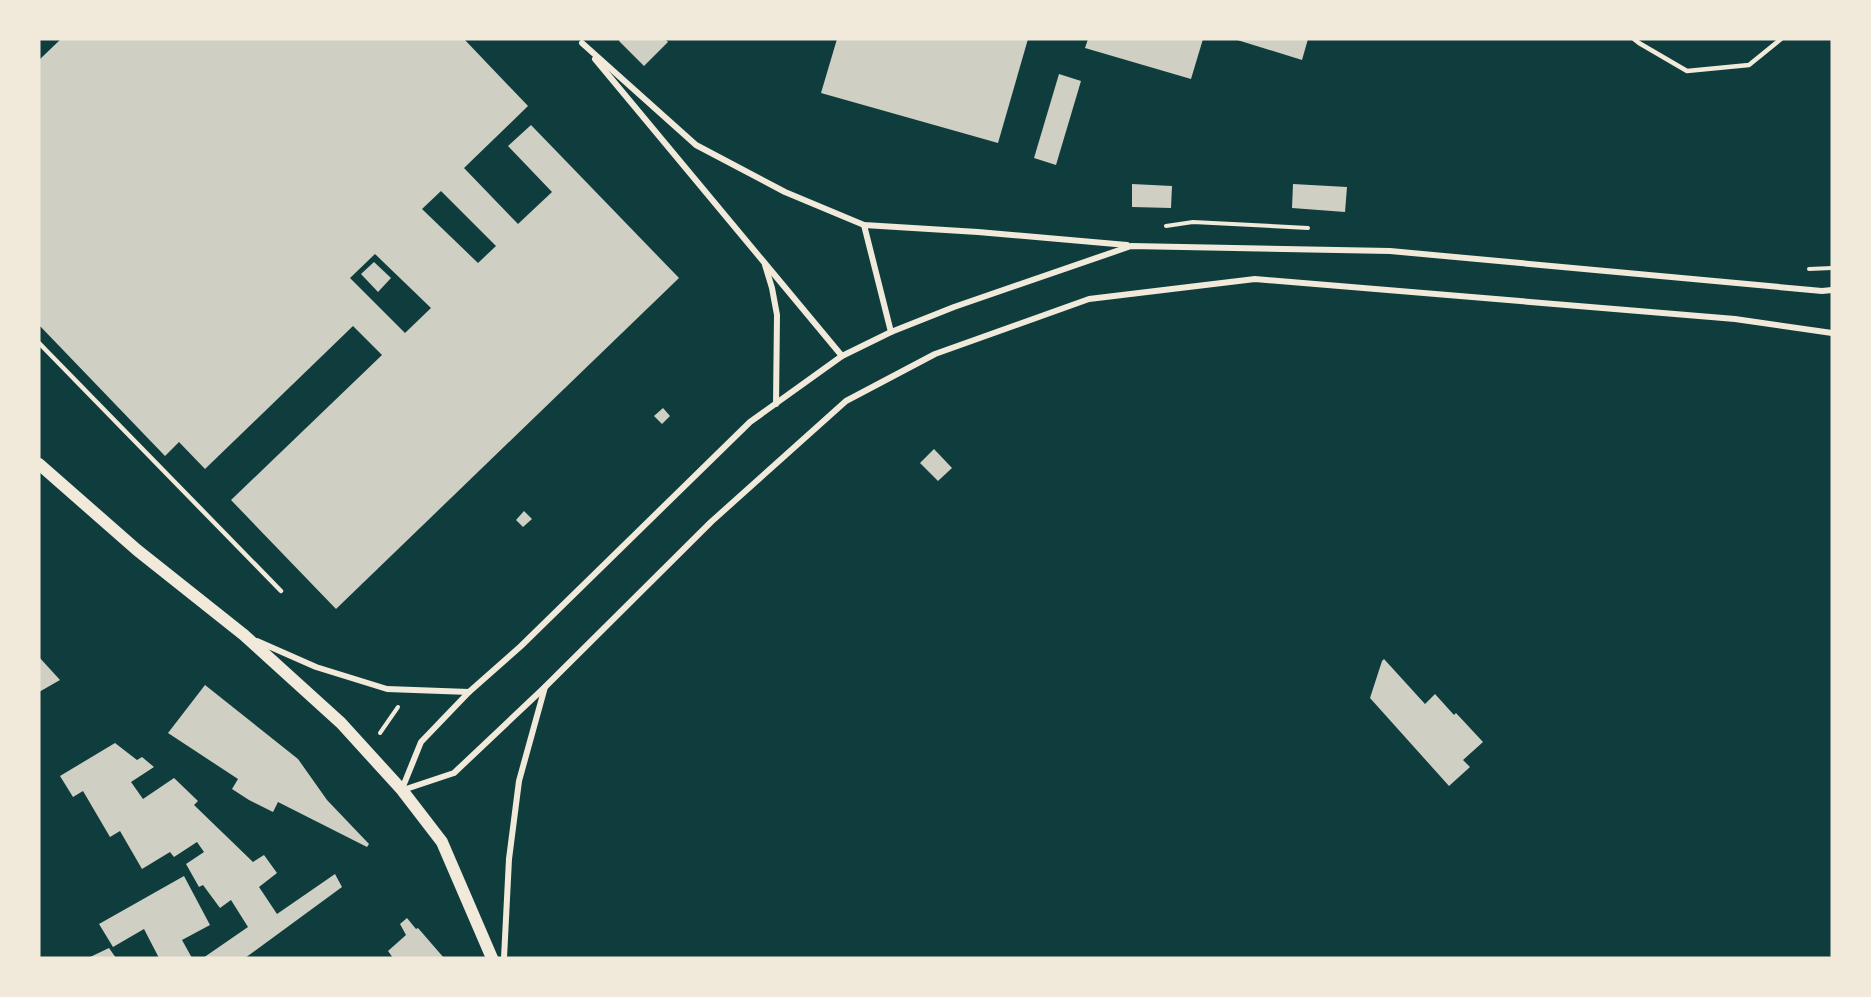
<svg xmlns="http://www.w3.org/2000/svg" width="1871" height="997" font-family="'Crimson Pro',serif">
<style>
.building{fill:#cfcfc3;fill-rule:evenodd}
.lines{fill:none;stroke-linecap:round;stroke-linejoin:round}
.path{stroke:#f1e9da;stroke-width:4}
.service{stroke:#f1e9da;stroke-width:4.5}
.minor{stroke:#f1e9da;stroke-width:6}
.secondary{stroke:#f1e9da;stroke-width:12}
</style>
<rect width="100%" height="100%" fill="#0f3d3e"/>
<g class="building">
<path d="M61,39H464L528,106L464,168L518,224L552,192L508,146L531,125L679,278L336,609L231,500L382,355L353,326L205,469L179,442L165,456L39,325V60ZM441,191L496,246L478,263L422,209ZM375,254L431,308L405,333L350,278Z"/>
<polygon points="620,39 665,39 668,42 644,66 619,41"/>
<polygon points="837,39 1028,39 998,143 821,93"/>
<polygon points="1088,39 1203,39 1191,79 1085,48"/>
<polygon points="1234,39 1308,39 1302,60"/>
<polygon points="1059,74 1081,81 1056,165 1034,158"/>
<polygon points="1132,184 1172,186 1171,208 1132,207"/>
<polygon points="1293,184 1347,187 1345,212 1292,208"/>
<polygon points="374,262 391,278 378,292 361,274"/>
<polygon points="663,408 670,416 662,424 654,416"/>
<polygon points="934,449 952,468 938,481 920,463"/>
<polygon points="524,511 532,519 523,527 516,520"/>
<polygon points="39,657 60,680 39,692"/>
<polygon points="1384,659 1425,704 1435,694 1454,715 1456,713 1483,742 1463,760 1470,767 1449,786 1370,698 1382,661"/>
<polygon points="205,685 298,759 327,800 369,844 367,847 278,802 273,812 249,800 232,789 238,779 168,733"/>
<polygon points="115,743 137,760 142,757 154,767 131,782 143,799 174,778 198,801 194,805 253,862 264,855 277,873 259,887 277,914 335,874 342,887 245,958 203,958 248,927 231,900 220,908 203,885 199,887 186,864 204,852 197,842 174,857 170,852 142,869 120,831 110,837 83,791 73,797 60,776"/>
<polygon points="184,876 210,925 182,940 192,958 159,958 144,929 113,947 99,924"/>
<polygon points="407,918 416,929 418,928 444,958 393,958 388,951 406,935 400,924"/>
<polygon points="109,948 116,958 88,958"/>
</g>
<g class="lines">
<g class="path">
<polyline points="1166,226 1193,222 1308,228"/>
<polyline points="1809,269 1832,268"/>
<polyline points="380,733 398,707"/>
</g>
<g class="service">
<polyline points="1634,39 1639,43 1687,71 1749,65 1781,39"/>
<polyline points="39,343 281,591"/>
</g>
<g class="minor">
<polyline points="582,43 696,145 785,192 864,225 978,232 1127,245"/>
<polyline points="595,59 842,356"/>
<polyline points="864,225 891,332"/>
<polyline points="765,265 772,288 777,315 776,404"/>
<polyline points="257,641 316,667 387,689 469,692 521,646 750,422 842,356 891,332 954,307 1131,246 1390,251 1822,291 1832,290"/>
<polyline points="402,789 421,742 469,692"/>
<polyline points="403,790 454,773 545,687 711,522 846,401 935,354 1089,299 1255,279 1735,319 1832,333"/>
<polyline points="504,958 509,859 519,781 545,687"/>
</g>
<polyline class="secondary" points="39,464 137,550 244,635 341,723 402,790 442,842 492,958"/>
</g>
<rect width="1871" height="997" fill="none" stroke="#f1e9da" stroke-width="81"/>
</svg>
